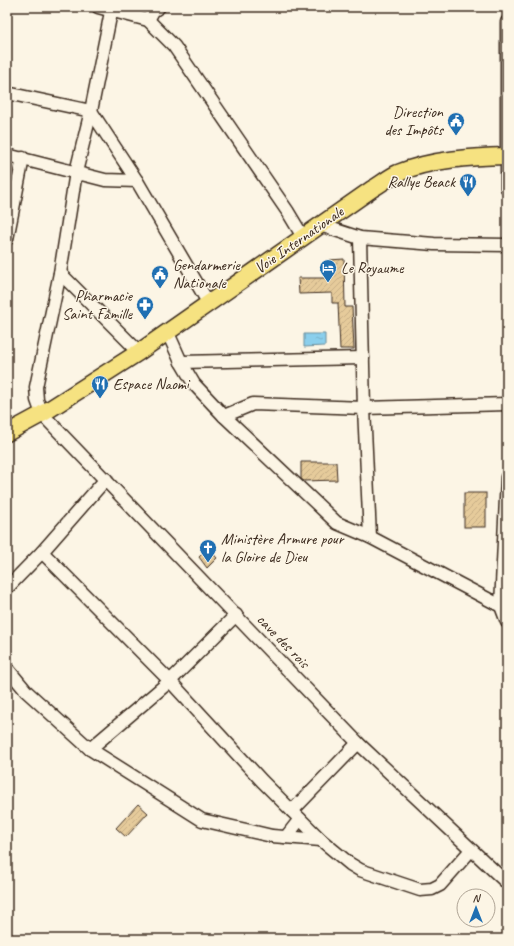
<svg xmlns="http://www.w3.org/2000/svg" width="514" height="946" font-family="Caveat,sans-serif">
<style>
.water{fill:url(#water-ripples);stroke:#6b8d9a}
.building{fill:url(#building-hatch);stroke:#3b2a1e}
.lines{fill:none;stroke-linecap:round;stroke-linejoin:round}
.minor-casing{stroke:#3b2a1e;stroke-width:15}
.major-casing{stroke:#3b2a1e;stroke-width:19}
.minor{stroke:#fcf5e5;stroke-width:12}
.major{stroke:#f6e281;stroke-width:16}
.labels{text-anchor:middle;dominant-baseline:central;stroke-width:3;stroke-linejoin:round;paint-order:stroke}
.poi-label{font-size:16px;fill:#3b2a1e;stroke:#fcf5e5;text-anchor:start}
.street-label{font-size:16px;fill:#3b2a1e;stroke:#fcf5e5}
</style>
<defs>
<pattern id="water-ripples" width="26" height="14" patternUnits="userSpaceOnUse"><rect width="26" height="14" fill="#8bcfec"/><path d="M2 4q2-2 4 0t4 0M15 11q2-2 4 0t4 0" fill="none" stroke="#79b2ca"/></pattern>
<pattern id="building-hatch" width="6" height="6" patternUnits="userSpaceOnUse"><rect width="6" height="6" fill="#e6cb9b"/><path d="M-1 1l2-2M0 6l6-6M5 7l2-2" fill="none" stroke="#c6ae85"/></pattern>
</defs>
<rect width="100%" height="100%" fill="#fcf5e5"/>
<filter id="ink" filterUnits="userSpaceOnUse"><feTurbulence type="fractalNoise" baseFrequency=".025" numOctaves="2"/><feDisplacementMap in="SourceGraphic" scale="8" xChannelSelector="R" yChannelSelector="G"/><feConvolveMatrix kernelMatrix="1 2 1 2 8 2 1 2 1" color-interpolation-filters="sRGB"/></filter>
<g filter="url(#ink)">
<polygon class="water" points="304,334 325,334 325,346 304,347"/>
<g class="building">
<polygon points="344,259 345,307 352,307 354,349 340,349 338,303 332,303 332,293 299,294 298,278 330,278 329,260"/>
<polygon points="301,462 336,462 337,480 304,481 301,479"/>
<rect x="464" y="493" width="22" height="34"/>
<polygon points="208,548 217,558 207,568 199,557"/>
<polygon points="138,804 148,813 126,837 116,828"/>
</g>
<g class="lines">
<g class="minor-casing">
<g id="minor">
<polyline points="98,7 148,20 174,46 288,212 303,237"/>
<polyline points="112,7 91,111 76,172 60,273 36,387 37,400 42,414 358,743 507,883"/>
<polyline points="148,20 153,11 159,7"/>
<polyline points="507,22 507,188"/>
<polyline points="7,93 91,111 137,181 209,304"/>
<polyline points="7,155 105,180 137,181"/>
<polyline points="320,225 360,238 434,244 507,245"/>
<polyline points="360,238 364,408 370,537"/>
<polyline points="7,239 23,158"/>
<polyline points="60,273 139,352"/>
<polyline points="168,333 181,362 194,384 224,416 337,523 370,537 501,606 507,622"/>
<polyline points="181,362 363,358"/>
<polyline points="224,416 253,404 364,408 507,404"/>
<polyline points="42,552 170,681 262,781 321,840 350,864 360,870 420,890 432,889 440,885 471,850"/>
<polyline points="7,588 42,552 106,479"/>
<polyline points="501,606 507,477"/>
<polyline points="7,668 26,691 90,749 202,820 272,836 321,840"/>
<polyline points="90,749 170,681 236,615"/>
<polyline points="292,811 358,743"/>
<polyline points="286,837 300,819"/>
</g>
</g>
<g class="major-casing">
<path id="major" d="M7,433L42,414L139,352L372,189C381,184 389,177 398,173C432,159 471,157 507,156"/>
</g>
<use href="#minor" class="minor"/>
<use href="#major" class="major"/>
</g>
</g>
<defs>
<g id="civic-pin" transform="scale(0.9)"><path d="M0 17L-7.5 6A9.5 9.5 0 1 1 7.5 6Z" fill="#1f6fb2" stroke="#fcf5e5"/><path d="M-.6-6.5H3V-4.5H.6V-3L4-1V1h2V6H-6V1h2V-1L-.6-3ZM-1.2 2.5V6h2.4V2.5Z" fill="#fff"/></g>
<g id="restaurant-pin" transform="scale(0.9)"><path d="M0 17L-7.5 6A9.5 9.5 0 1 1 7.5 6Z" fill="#1f6fb2" stroke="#fcf5e5"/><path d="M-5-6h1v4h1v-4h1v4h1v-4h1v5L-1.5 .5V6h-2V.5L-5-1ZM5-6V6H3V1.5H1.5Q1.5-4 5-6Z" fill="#fff"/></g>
<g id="hotel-pin" transform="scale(0.9)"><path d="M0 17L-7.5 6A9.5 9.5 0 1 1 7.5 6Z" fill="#1f6fb2" stroke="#fcf5e5"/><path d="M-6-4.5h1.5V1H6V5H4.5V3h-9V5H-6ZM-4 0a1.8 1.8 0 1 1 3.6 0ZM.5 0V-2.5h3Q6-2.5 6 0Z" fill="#fff"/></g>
<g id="pharmacy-pin" transform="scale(0.9)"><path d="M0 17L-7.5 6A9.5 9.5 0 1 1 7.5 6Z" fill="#1f6fb2" stroke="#fcf5e5"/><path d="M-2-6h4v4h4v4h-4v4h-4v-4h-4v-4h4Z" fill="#fff"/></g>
<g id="church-pin" transform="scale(0.9)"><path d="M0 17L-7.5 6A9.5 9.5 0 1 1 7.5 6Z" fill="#1f6fb2" stroke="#fcf5e5"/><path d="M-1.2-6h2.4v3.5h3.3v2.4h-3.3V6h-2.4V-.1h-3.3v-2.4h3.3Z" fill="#fff"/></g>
</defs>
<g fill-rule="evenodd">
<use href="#civic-pin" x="456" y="121"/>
<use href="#restaurant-pin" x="468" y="182"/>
<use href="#hotel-pin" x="328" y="268"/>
<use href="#civic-pin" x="160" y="274"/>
<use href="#pharmacy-pin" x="145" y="305"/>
<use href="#restaurant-pin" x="100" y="384"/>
<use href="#church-pin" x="208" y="548"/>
</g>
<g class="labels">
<g class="poi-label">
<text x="443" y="112" text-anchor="end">Direction<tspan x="443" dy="18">des Impôts</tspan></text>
<text x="455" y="182" text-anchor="end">Rallye Beack</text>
<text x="173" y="265">Gendarmerie<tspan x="173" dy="18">Nationale</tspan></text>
<text x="341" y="268">Le Royaume</text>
<text x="132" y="296" text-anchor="end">Pharmacie<tspan x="132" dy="18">Saint Famille</tspan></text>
<text x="113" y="384">Espace Naomi</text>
<text x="221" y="539">Ministère Armure pour<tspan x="221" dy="18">la Gloire de Dieu</tspan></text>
</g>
<g class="street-label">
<text transform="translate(299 240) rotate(-35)">Voie Internationale</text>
<text transform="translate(283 641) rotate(46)">cave des rois</text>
</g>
</g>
<rect width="514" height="946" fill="none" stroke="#fcf5e5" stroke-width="24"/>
<rect x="12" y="12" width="490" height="922" fill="none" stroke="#3b2a1e" stroke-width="1.5" filter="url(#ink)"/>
<g transform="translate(476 908)"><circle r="19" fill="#fcf5e5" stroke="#afa495"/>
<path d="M0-3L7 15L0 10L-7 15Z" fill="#1f6fb2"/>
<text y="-6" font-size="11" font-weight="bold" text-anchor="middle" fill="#3b2a1e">N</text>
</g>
</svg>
